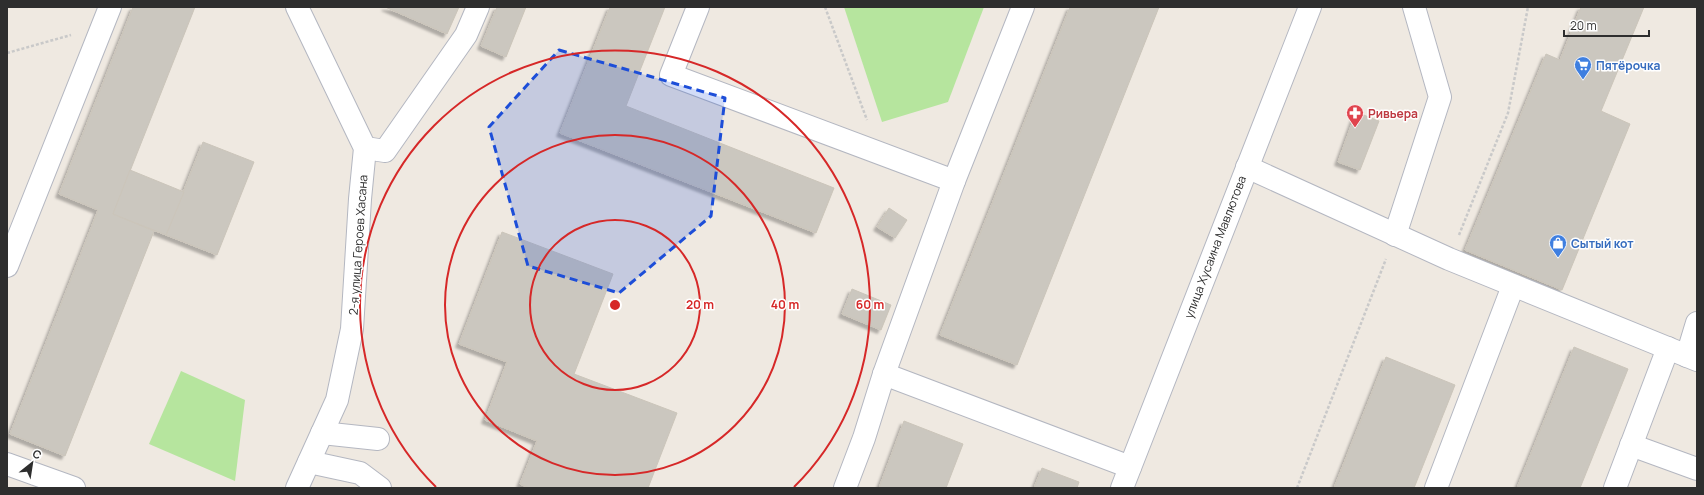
<svg xmlns="http://www.w3.org/2000/svg" width="1704" height="495" font-family="Manrope,sans-serif">
<style>
.green{fill:#b6e59e}
.building{fill:#cbc7bf;stroke:#cbc5ba;filter:url(#shadow)}
.lines{fill:none;stroke-linecap:round;stroke-linejoin:round}
.minor-casing{stroke:#b4b7c1;stroke-width:24}
.path{stroke:#c9c9c9;stroke-width:2.5;stroke-dasharray:3 2;stroke-linecap:butt}
.minor{stroke:#fff;stroke-width:22}
.marked{fill:#1d4ed8;fill-opacity:0.2;stroke:#1d4ed8;stroke-width:3;stroke-dasharray:8 5;stroke-linejoin:round}
.ring{fill:none;stroke:#d62828;stroke-width:2}
.labels{text-anchor:middle;dominant-baseline:central;stroke-width:3;stroke-linejoin:round;paint-order:stroke}
.shop-label{font-size:12px;font-weight:bold;fill:#366cbe;stroke:#fff;text-anchor:start}
.health-label{font-size:12px;font-weight:bold;fill:#be3a42;stroke:#fff;text-anchor:start}
.street-label{font-size:12px;fill:#2e2e2e;stroke:#fff}
.centre{fill:#d62828;stroke:#fff;stroke-width:2}
.ring-label{font-size:12px;text-anchor:middle;font-weight:bold;fill:#d62828;stroke:#fff;stroke-width:3;stroke-linejoin:round;paint-order:stroke}
</style>
<defs>
<filter id="shadow"><feDropShadow dx="-3.5" dy="3.5" stdDeviation="1" flood-color="#0004"/></filter>
</defs>
<rect width="100%" height="100%" fill="#efe9e1"/>
<g class="green">
<polygon points="844,7 984,7 948,102 882,122"/>
<polygon points="181,371 245,400 235,481 149,444"/>
</g>
<g class="building">
<polygon points="133,7 195,7 113,214 154,231 65,456 10,434 98,210 59,194"/>
<polygon points="385,7 459,7 447,34"/>
<polygon points="497,7 526,7 506,57 481,46"/>
<polygon points="610,7 665,7 626,106 834,188 816,233 560,133"/>
<polygon points="1070,7 1159,7 1017,365 940,335"/>
<polygon points="1581,7 1644,7 1601,111 1630,124 1562,290 1465,250 1546,54 1560,60"/>
<polygon points="1356,112 1379,121 1360,170 1338,162"/>
<polygon points="203,142 254,162 217,255 166,235"/>
<polygon points="130,170 184,192 166,235 113,214"/>
<polygon points="889,208 907,220 895,238 877,227"/>
<polygon points="502,232 613,274 574,374 677,413 648,488 529,488 520,484 537,441 485,420 507,362 459,344"/>
<polygon points="852,289 891,305 881,330 842,314"/>
<polygon points="1574,347 1628,369 1580,488 1517,488"/>
<polygon points="1386,357 1455,385 1414,488 1334,488"/>
<polygon points="904,421 963,444 946,488 879,488"/>
<polygon points="1042,468 1079,482 1077,488 1034,488"/>
</g>
<g class="lines">
<g class="minor-casing">
<g id="minor">
<polyline points="297,7 365,148 360,199 352,329 337,400 297,488"/>
<polyline points="698,7 671,75 954,181"/>
<polyline points="365,148 385,151 466,35 478,7"/>
<polyline points="1247,167 1449,259 1697,360"/>
<polyline points="1395,235 1440,97 1414,7"/>
<polyline points="7,266 110,7"/>
<polyline points="1687,356 1697,323"/>
<polyline points="884,374 1130,467"/>
<polyline points="322,433 378,439"/>
<polyline points="1631,445 1697,469"/>
<polyline points="309,462 360,473 380,488"/>
<polyline points="7,464 74,488"/>
<polyline points="845,488 864,438 884,374 954,181 1023,7"/>
<polyline points="1122,488 1310,7"/>
<polyline points="1436,488 1513,286"/>
<polyline points="1615,488 1668,348"/>
</g>
</g>
<g class="path">
<polyline points="825,7 867,120"/>
<polyline points="7,53 71,35"/>
<polyline points="1459,235 1508,113 1528,7"/>
<polyline points="1297,488 1386,259"/>
</g>
<use href="#minor" class="minor"/>
</g>
<path class="marked" d="M559,50L725,98L711,216L619,293L528,266L489,127Z"/>
<g class="ring">
<circle cx="615" cy="305" r="85"/>
<circle cx="615" cy="305" r="170"/>
<path d="M436 487A255 255 0 1 1 794 487"/>
</g>
<defs>
<g id="supermarket-pin" transform="scale(0.9)"><path d="M0 17L-7.5 6A9.5 9.5 0 1 1 7.5 6Z" fill="#3f7fe0" stroke="#fff"/><path d="M-6-5.5h2.5l.6 2H6L4.5 2H-2.5L-4.4-4H-6ZM-1.5 3.2a1.3 1.3 0 1 0 .1 0ZM3 3.2a1.3 1.3 0 1 0 .1 0Z" fill="#fff"/></g>
<g id="pharmacy-pin" transform="scale(0.9)"><path d="M0 17L-7.5 6A9.5 9.5 0 1 1 7.5 6Z" fill="#e0444e" stroke="#fff"/><path d="M-2-6h4v4h4v4h-4v4h-4v-4h-4v-4h4Z" fill="#fff"/></g>
<g id="shop-pin" transform="scale(0.9)"><path d="M0 17L-7.5 6A9.5 9.5 0 1 1 7.5 6Z" fill="#3f7fe0" stroke="#fff"/><path d="M-5-2.5h2.3a2.7 3.5 0 0 1 5.4 0H5L5.5 6h-11ZM-1.5-2.5h3a1.5 2.3 0 0 0-3 0Z" fill="#fff"/></g>
</defs>
<g fill-rule="evenodd">
<use href="#supermarket-pin" x="1583" y="65"/>
<use href="#pharmacy-pin" x="1355" y="113"/>
<use href="#shop-pin" x="1558" y="243"/>
</g>
<g class="labels">
<g class="shop-label">
<text x="1596" y="65">Пятёрочка</text>
<text x="1571" y="243">Сытый кот</text>
</g>
<g class="health-label">
<text x="1368" y="113">Ривьера</text>
</g>
<g class="street-label">
<text transform="translate(358 245) rotate(-86)">2-я улица Героев Хасана</text>
<text transform="translate(1215 247) rotate(-69)">улица Хусаина Мавлютова</text>
</g>
</g>
<circle cx="615" cy="305" r="6" class="centre"/>
<g class="ring-label">
<text x="700" y="309">20 m</text>
<text x="785" y="309">40 m</text>
<text x="870" y="309">60 m</text>
</g>
<rect width="1704" height="495" fill="none" stroke="#2e2e2e" stroke-width="16"/>
<g transform="translate(32 463) rotate(30)" stroke="#ffffff" stroke-width="3" paint-order="stroke">
<path d="M0-3L7 15L0 10L-7 15Z" fill="#2e2e2e"/>
<text y="-6" font-size="11" font-weight="bold" text-anchor="middle" fill="#2e2e2e">С</text>
</g>
<path d="M1564 30v6h85v-6" fill="none" stroke="#2e2e2e" stroke-width="2"/>
<text x="1570" y="30" font-size="12" fill="#2e2e2e" stroke="#ffffff" stroke-width="3" paint-order="stroke">20 m</text>
</svg>
